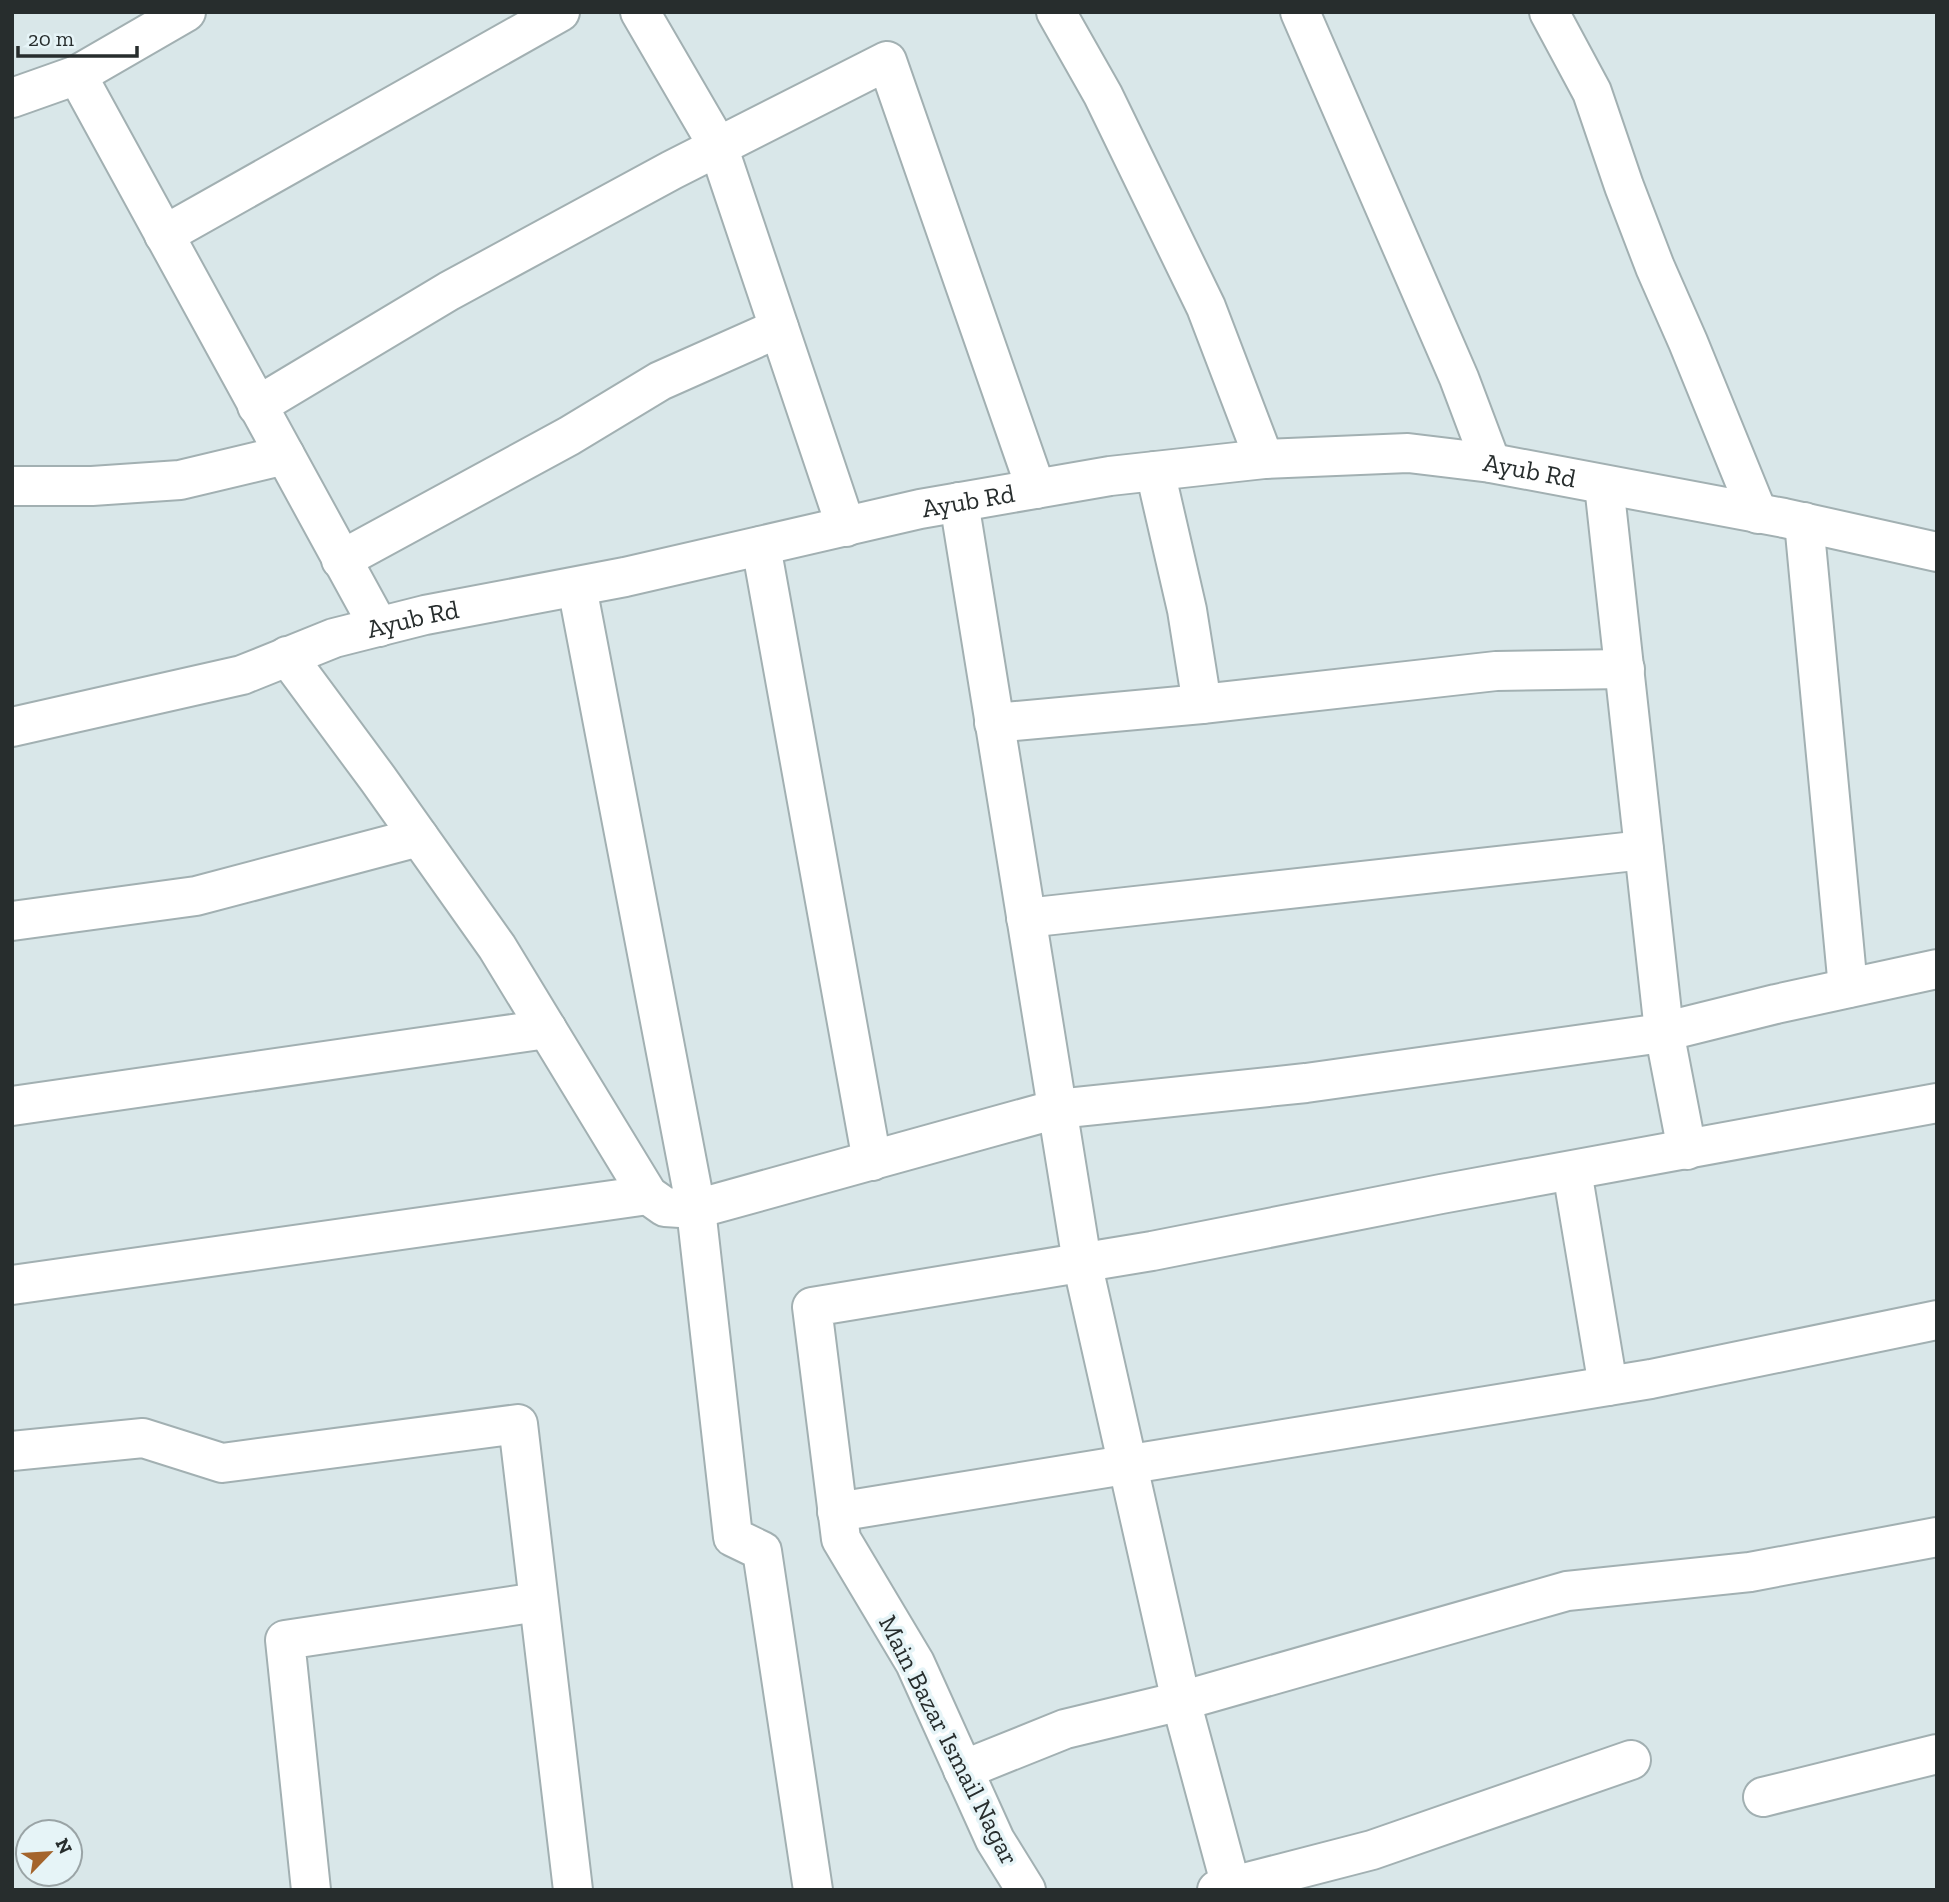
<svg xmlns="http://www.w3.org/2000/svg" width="1949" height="1902" font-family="'Zilla Slab',serif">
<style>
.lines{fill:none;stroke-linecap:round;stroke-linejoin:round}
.minor-casing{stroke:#a2b0b2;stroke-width:42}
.minor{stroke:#fff;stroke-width:38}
.labels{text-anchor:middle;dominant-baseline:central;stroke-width:7;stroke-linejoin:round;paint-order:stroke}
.street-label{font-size:26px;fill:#272d2d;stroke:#e6f4f7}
</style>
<rect width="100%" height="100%" fill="#d9e7e9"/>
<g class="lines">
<g class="minor-casing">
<g id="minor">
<polyline points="640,12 718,146 846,527"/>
<polyline points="1056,12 1103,95 1206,307 1264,459"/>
<polyline points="1300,12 1459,378 1491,463"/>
<polyline points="1549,12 1592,92 1624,186 1655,267 1688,342 1758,514"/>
<polyline points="77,75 186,12"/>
<polyline points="12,98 77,75 285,455"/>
<polyline points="164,235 560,12"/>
<polyline points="257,406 449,291 672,170 887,61 1036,489"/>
<polyline points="1155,471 1187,610 1202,704"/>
<polyline points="1604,485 1664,1031 1687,1150"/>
<polyline points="12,486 92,486 180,480 285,455 379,627"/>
<polyline points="959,502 1082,1262 1181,1701 1232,1890"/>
<polyline points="1804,522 1848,988"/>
<polyline points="761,546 872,1161"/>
<polyline points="341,560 569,436 660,381 779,328"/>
<polyline points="577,587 696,1209 733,1537 762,1551 813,1890"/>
<polyline points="287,656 378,779 497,947 648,1195 665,1207 696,1209 1057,1109 1306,1083 1655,1034 1776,1004 1937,969"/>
<polyline points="994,723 1202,704 1496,671 1625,669"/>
<path id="s1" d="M12,727L242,675L334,638L425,615L625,577L920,509L1110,476L1264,459L1408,453L1491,463L1784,518L1937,552"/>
<polyline points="1026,918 1644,850"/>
<polyline points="12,921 196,896 419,837"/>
<polyline points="12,1106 547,1029"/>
<polyline points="1572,1171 1608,1386"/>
<polyline points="12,1285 648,1195"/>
<polyline points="12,1451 143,1438 222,1463 518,1424 573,1890"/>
<polyline points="837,1512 1651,1379 1937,1320"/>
<polyline points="963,1770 1065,1729 1181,1701 1567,1591 1750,1572 1937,1537"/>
<polyline points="1763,1797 1937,1754"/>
<polyline points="311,1890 285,1640 538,1602"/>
<polyline points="1026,1890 995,1840 915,1663 841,1539 812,1307 1152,1251 1441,1194 1937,1103"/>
<polyline points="1217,1890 1372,1850 1631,1760"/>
</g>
</g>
<use href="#minor" class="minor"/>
</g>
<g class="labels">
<g class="street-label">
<text stroke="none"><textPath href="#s1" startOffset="1550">Ayub Rd</textPath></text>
<text stroke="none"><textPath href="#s1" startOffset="984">Ayub Rd</textPath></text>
<text stroke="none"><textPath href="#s1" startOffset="416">Ayub Rd</textPath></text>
<text transform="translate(949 1740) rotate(63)">Main Bazar Ismail Nagar</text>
</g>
</g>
<rect width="1949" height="1902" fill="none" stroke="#272d2d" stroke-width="28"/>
<g transform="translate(49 1853) rotate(65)"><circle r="33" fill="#e6f4f7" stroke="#9aa4a6" stroke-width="2"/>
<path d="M0-5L12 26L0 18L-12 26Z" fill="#a4642c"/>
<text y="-10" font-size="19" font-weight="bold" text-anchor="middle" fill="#272d2d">N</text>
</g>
<path d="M18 46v10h119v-10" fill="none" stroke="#272d2d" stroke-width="3.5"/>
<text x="28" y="46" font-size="21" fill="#272d2d" stroke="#e6f4f7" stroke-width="5" paint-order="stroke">20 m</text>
</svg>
